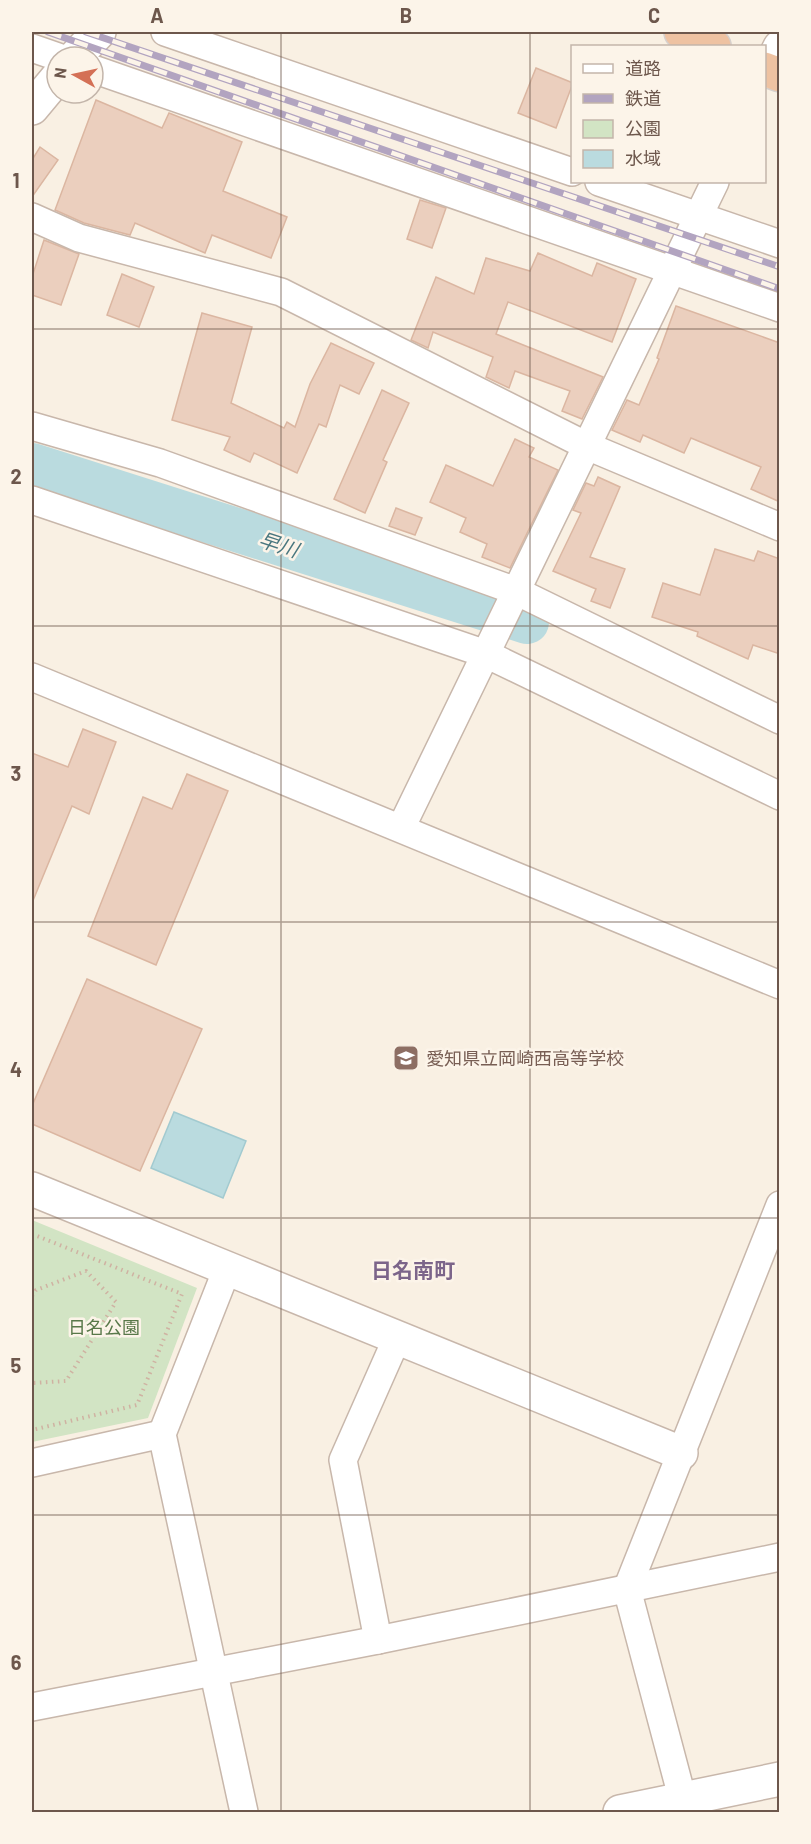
<svg xmlns="http://www.w3.org/2000/svg" width="811" height="1844" font-family="Barlow,'Noto Sans JP',sans-serif">
<style>
.green{fill:#d2e4c4}
.water{fill:#badbdf;stroke:#a2cad0;stroke-width:1.5}
.lines{fill:none;stroke-linecap:round;stroke-linejoin:round}
.river{stroke:#badbdf;stroke-width:44}
.building{fill:#ebcfbe;stroke:#dbb6a1;stroke-width:1.5}
.minor-casing{stroke:#c8b7ab;stroke-width:30}
.tertiary-casing{stroke:#c8b7ab;stroke-width:36}
.trunk-casing{stroke:#d6d0cd;stroke-width:36}
.path{stroke:#cfb2a2;stroke-width:4;stroke-dasharray:1.5 4.5;stroke-linecap:butt}
.minor{stroke:#fff;stroke-width:27}
.tertiary{stroke:#fff;stroke-width:33}
.trunk{stroke:#eec2a2;stroke-width:33}
.rail-casing{stroke:#b2a4c0;stroke-width:7}
.rail{stroke:#fcf4e9;stroke-width:4.5;stroke-dasharray:14;stroke-linecap:butt}
.grid{fill:none;stroke:#6d574c;stroke-width:1.5;stroke-opacity:0.55}
.labels{text-anchor:middle;dominant-baseline:central;stroke-width:5;stroke-linejoin:round;paint-order:stroke}
.education-label{font-size:18px;fill:#785e54;stroke:#fcf4e9;text-anchor:start}
.park-label{font-size:18px;fill:#587849;stroke:#fcf4e9}
.water-label{font-size:20px;font-style:italic;fill:#49777f;stroke:#fcf4e9}
.quarter-label{font-size:21px;font-weight:bold;fill:#7c658a;stroke:#fcf4e9}
.neatline{fill:none;stroke:#6d574c;stroke-width:2}
.grid-label{font-size:20px;text-anchor:middle;font-weight:bold;fill:#6d574c}
</style>
<rect width="100%" height="100%" fill="#f9f0e3"/>
<polygon class="green" points="32,1220 197,1288 148,1418 32,1442"/>
<polygon class="water" points="174,1112 246,1141 223,1198 151,1168"/>
<g class="lines">
<polyline class="river" points="32,465 527,622"/>
</g>
<g class="building">
<polygon points="536,68 573,83 556,128 518,113"/>
<polygon points="96,100 162,128 169,113 242,142 223,191 287,217 271,258 212,235 205,253 135,223 130,235 84,223 55,210"/>
<polygon points="40,147 58,160 32,197 32,160"/>
<polygon points="420,200 446,208 432,248 407,239"/>
<polygon points="44,240 79,254 61,305 32,295 32,277"/>
<polygon points="538,253 592,276 597,263 636,279 612,342 508,302 496,334 603,377 582,419 562,411 570,391 515,371 509,388 486,377 493,357 433,332 428,348 411,340 436,277 474,294 486,258 530,271"/>
<polygon points="122,274 154,287 139,327 107,315"/>
<polygon points="676,306 780,343 780,502 751,489 761,467 691,438 684,453 643,435 640,442 612,430 627,400 639,405 659,359 657,358"/>
<polygon points="202,313 252,327 231,403 284,428 287,422 295,427 310,384 331,343 374,363 359,394 340,385 326,427 319,424 297,473 254,453 250,462 224,450 230,437 172,420"/>
<polygon points="382,390 409,403 383,460 387,462 365,513 334,499"/>
<polygon points="515,439 534,448 529,457 558,470 510,568 482,557 487,544 460,532 466,518 430,502 446,465 493,486"/>
<polygon points="598,477 620,487 590,557 625,569 610,608 591,601 596,589 553,571 581,513 573,510 586,483 594,486"/>
<polygon points="396,508 422,518 415,535 389,526"/>
<polygon points="715,549 754,561 758,551 780,559 780,654 753,645 748,659 697,636 698,632 652,617 663,583 700,595"/>
<polygon points="83,729 116,742 89,814 72,806 32,903 32,753 68,767"/>
<polygon points="187,774 228,791 156,965 88,936 143,797 172,809"/>
<polygon points="87,979 202,1029 140,1171 32,1124 32,1106"/>
</g>
<g class="lines">
<g class="minor-casing">
<g id="minor">
<polyline points="165,32 572,172"/>
<polyline points="32,48 58,57"/>
<polyline points="93,69 780,308"/>
<polyline points="599,182 780,244"/>
<polyline points="32,217 79,238 281,292 587,446 780,527"/>
<polyline points="32,426 160,463 516,591 780,720"/>
<polyline points="32,500 486,654 780,796"/>
<polyline points="32,677 780,985"/>
<polyline points="401,828 715,182"/>
<polyline points="227,1269 162,1434 244,1812"/>
<polyline points="32,1463 162,1434"/>
<polyline points="378,1640 343,1460 397,1338"/>
<polyline points="32,1707 378,1640 780,1557"/>
<polyline points="686,1812 627,1589 780,1205"/>
</g>
</g>
<g class="tertiary-casing">
<g id="tertiary">
<polyline points="75,57 99,32"/>
<polyline points="768,71 780,47"/>
<polyline points="32,108 57,78"/>
<polyline points="32,1189 681,1453"/>
<polyline points="620,1812 780,1779"/>
</g>
</g>
<g class="trunk-casing">
<g id="trunk">
<polyline points="681,32 714,46"/>
<polyline points="764,69 780,75"/>
</g>
</g>
<g class="path">
<polyline points="32,1234 182,1294 137,1405 32,1430"/>
<polyline points="32,1296 36,1290 86,1271 116,1302 66,1381 32,1383"/>
</g>
<use href="#minor" class="minor"/>
<use href="#tertiary" class="tertiary"/>
<use href="#trunk" class="trunk"/>
<g class="rail-casing">
<g id="rail">
<polyline points="48,32 780,289"/>
<polyline points="86,32 780,267"/>
</g>
</g>
<use href="#rail" class="rail"/>
</g>
<path class="grid" d="M281,32V1812M530,32V1812M32,329H780M32,626H780M32,922H780M32,1218H780M32,1515H780"/>
<defs>
<g id="school-square" transform="scale(1.35)"><rect x="-9" y="-9" width="18" height="18" rx="4" fill="#8d6e63" stroke="#fcf4e9"/><path d="M0-5L7-2L0 1L-7-2ZM-4 1L0 2.5L4 1V4Q0 6-4 4Z" fill="#fff"/></g>
</defs>
<g fill-rule="evenodd">
<use href="#school-square" x="406" y="1058"/>
</g>
<g class="labels">
<g class="education-label">
<text x="426" y="1058">愛知県立岡崎西高等学校</text>
</g>
<g class="park-label">
<text x="104" y="1327">日名公園</text>
</g>
<g class="water-label">
<text transform="translate(279 544) rotate(18)">早川</text>
</g>
<g class="quarter-label">
<text x="413" y="1269">日名南町</text>
</g>
</g>
<rect width="811" height="1844" fill="none" stroke="#fcf4e9" stroke-width="66"/>
<rect x="571" y="45" width="195" height="138" fill="#fcf4e9" stroke="#c3b5aa" stroke-width="1.5"/>
<rect x="583" y="64" width="30" height="9" fill="#ffffff" stroke="#c3b5aa" stroke-width="1.5"/>
<text x="625" y="75" font-size="18" fill="#6d574c">道路</text>
<rect x="583" y="94" width="30" height="9" fill="#b2a4c0" stroke="#c3b5aa" stroke-width="1.5"/>
<text x="625" y="105" font-size="18" fill="#6d574c">鉄道</text>
<rect x="583" y="120" width="30" height="18" fill="#d2e4c4" stroke="#c3b5aa" stroke-width="1.5"/>
<text x="625" y="135" font-size="18" fill="#6d574c">公園</text>
<rect x="583" y="150" width="30" height="18" fill="#badbdf" stroke="#c3b5aa" stroke-width="1.5"/>
<text x="625" y="165" font-size="18" fill="#6d574c">水域</text>
<g transform="translate(75 75) rotate(278)"><circle r="28" fill="#fcf4e9" stroke="#c3b5aa" stroke-width="1.5"/>
<path d="M0-4.5L10 22L0 15L-10 22Z" fill="#d47056"/>
<text y="-9" font-size="16" font-weight="bold" text-anchor="middle" fill="#6d574c">N</text>
</g>
<rect x="33" y="33" width="745" height="1778" class="neatline"/>
<g class="grid-label">
<text x="157" y="23">A</text>
<text x="406" y="23">B</text>
<text x="654" y="23">C</text>
<text x="16" y="188">1</text>
<text x="16" y="484">2</text>
<text x="16" y="781">3</text>
<text x="16" y="1077">4</text>
<text x="16" y="1373">5</text>
<text x="16" y="1670">6</text>
</g>
</svg>
